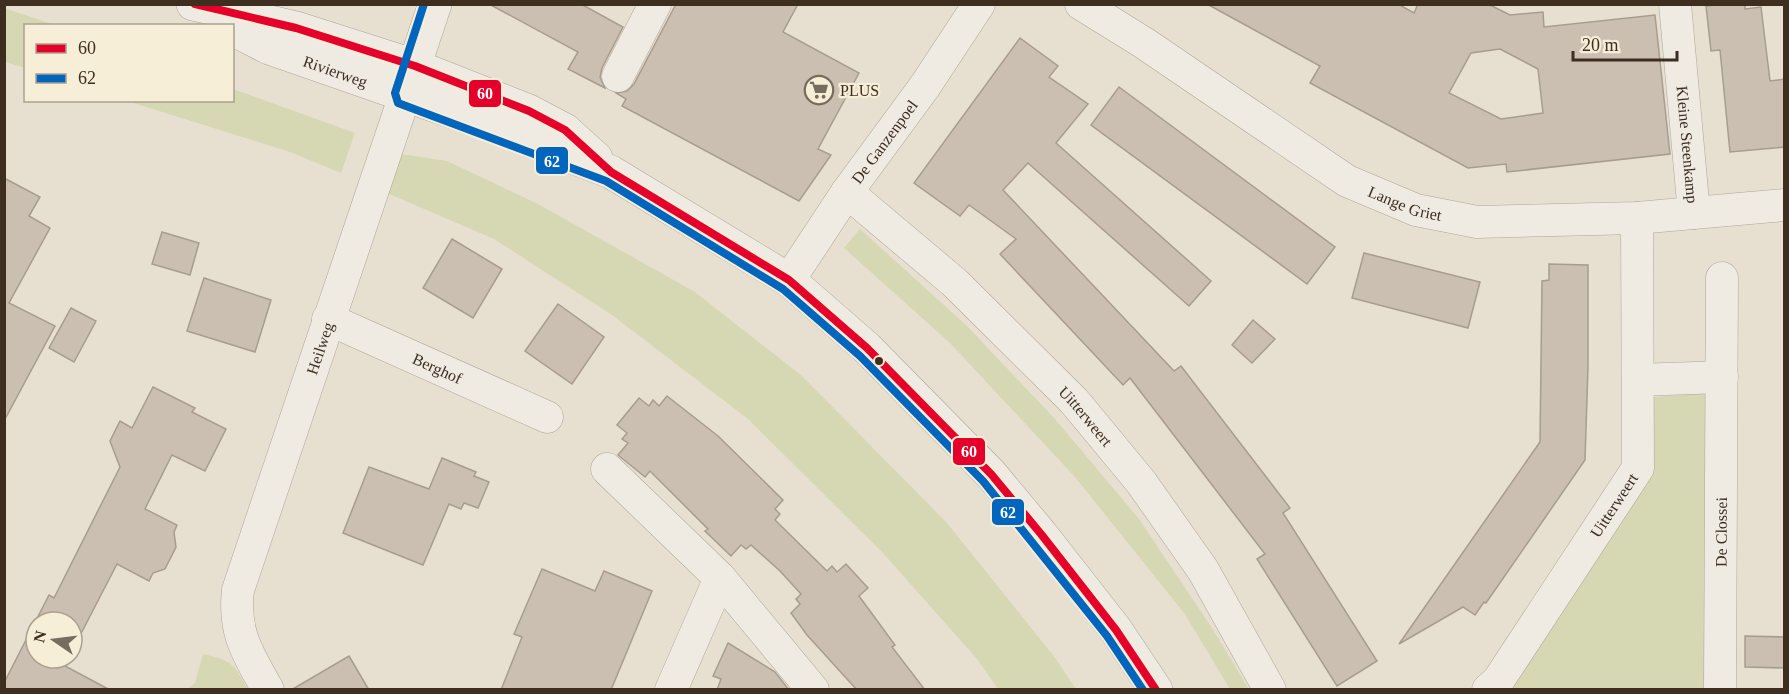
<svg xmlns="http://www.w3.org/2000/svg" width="1789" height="694" font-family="'Times New Roman',serif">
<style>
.green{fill:#d6d7b3}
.building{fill:#cbbfb2;stroke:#a89c90;stroke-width:1.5;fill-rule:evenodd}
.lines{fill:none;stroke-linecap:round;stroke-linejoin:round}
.minor-casing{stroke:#ada599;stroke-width:33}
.tertiary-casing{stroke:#ada599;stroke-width:34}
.minor{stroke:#efebe3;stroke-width:32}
.tertiary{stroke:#efebe3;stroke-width:33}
.bus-1-casing{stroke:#f7eed8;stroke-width:12}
.bus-2-casing{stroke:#f7eed8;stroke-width:12}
.bus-1{stroke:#e4002b;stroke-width:8}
.bus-2{stroke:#0065bd;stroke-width:8}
.bus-dot{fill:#3d2e20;stroke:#f7eed8;stroke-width:2}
.labels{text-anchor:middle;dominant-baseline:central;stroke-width:4.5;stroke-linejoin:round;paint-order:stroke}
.street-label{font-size:16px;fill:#3d2e20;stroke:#f7eed8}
.poi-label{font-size:16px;fill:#3d2e20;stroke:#f7eed8;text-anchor:start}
.line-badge{stroke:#f7eed8;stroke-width:2}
.badge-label{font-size:16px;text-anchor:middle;font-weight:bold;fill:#fff}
</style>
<rect width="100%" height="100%" fill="#e7e0d1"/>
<g class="green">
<polygon points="4,8 55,25 26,26 25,68 5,62"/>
<polygon points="233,89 355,133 341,173 290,152 127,101 232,100"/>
<polygon points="401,154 447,161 538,204 695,292 802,376 947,523 1056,659 1076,689 998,689 977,659 883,553 748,419 612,315 494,239 387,193"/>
<polygon points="860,229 967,326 1055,419 1139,519 1210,625 1249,689 1230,689 1184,613 1075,477 950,343 844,248"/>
<polygon points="1708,393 1706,689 1509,690 1650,472 1654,397"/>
<path d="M203,654C233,661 233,663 248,689H187L195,683Z"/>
</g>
<g class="building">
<polygon points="489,4 581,4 623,27 602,68 600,77 605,88 568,69 578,52"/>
<polygon points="676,4 798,4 783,32 859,73 818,149 831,155 799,201 622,106 626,99 616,93 627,91 634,84"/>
<path d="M1207,4H1398L1414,13L1418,4H1488L1510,15L1543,12L1544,27L1655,15L1670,154L1507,172L1506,164L1468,168L1310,83L1320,66ZM1500,49L1538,69L1543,113L1501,119L1449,93L1471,53Z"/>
<polygon points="1723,4 1745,4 1745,9 1761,7 1770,81 1785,79 1785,147 1730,152 1720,50 1711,51 1706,6"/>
<polygon points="1020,38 1058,66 1049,77 1088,104 1056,143 1211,281 1189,306 1028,163 1003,190 1174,371 1181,366 1290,508 1283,513 1377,661 1337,686 1257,559 1265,554 1130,378 1123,385 1000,254 1016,239 969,205 960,216 914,183"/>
<polygon points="1119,87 1335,247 1307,284 1091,125"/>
<polygon points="4,178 40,197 29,216 50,228 9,303 55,326 4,421"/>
<polygon points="162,232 199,243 190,275 152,264"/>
<polygon points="452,239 502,269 473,318 423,288"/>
<polygon points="1364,253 1480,282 1468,328 1352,298"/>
<polygon points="1549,264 1588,265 1588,367 1585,460 1486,603 1484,602 1475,615 1463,607 1399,644 1540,442 1542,281 1549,280"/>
<polygon points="204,278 271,300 255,352 187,331"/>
<polygon points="558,304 604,337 572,384 525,351"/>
<polygon points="71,308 96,321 74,362 49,348"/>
<polygon points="1253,320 1275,339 1252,363 1232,345"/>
<polygon points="153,387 195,408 192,412 226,429 205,471 172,455 145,509 177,525 174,532 176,547 165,569 153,573 149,581 117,564 72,651 72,622 36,622 36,658 69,658 65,666 110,690 4,690 4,683 49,595 54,598 120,467 110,441 120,421 132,428"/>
<polygon points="667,396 718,436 783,500 775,509 780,514 775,520 827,571 832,566 837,572 846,564 868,588 859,596 895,645 892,647 925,690 857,690 807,635 791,613 800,604 796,599 801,594 780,571 751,545 746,549 741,545 731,556 705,531 708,529 650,471 645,477 618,455 628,443 622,439 627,433 617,425 639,398 649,406 653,400 659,406"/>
<polygon points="442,458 476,472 474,476 489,482 478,508 464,503 461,509 449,504 423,565 343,533 369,467 429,489"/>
<polygon points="542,569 595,591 604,571 652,591 611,690 501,690 522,637 514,634"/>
<polygon points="1745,636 1785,637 1785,668 1745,667"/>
<polygon points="728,643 775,672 789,690 717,690 721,679 713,676"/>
<polygon points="349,656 369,690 291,690"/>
</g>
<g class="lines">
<g class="minor-casing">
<g id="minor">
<path id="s1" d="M1081,4L1144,43L1347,181L1416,210L1477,222L1637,218L1784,205"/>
<path id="s2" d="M1675,4L1694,213"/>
<polyline points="618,76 655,4"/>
<path id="s3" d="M847,192L955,283L1074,401L1141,482L1203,570L1270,690"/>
<path id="s4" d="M789,280L847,192L925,86L979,4"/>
<path id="s5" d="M328,319L547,417"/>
<polyline points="1638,380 1722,377"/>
<polyline points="607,469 720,578 813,690"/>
<path id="s6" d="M268,690C248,654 233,633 238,590L405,95"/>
<polyline points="671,690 720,578"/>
<path id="s7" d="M1488,690L1498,681L1638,468L1637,218"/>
<path id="s8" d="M1720,690L1722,278"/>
</g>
</g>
<g class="tertiary-casing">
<g id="tertiary">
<polyline points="193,4 296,28 415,66 529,111 565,130 596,158"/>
<path id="s9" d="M232,29L269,48L482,122L611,172L789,280L867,348L991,474L1041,534L1116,630L1156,690"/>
<polyline points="407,88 435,4"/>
</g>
</g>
<use href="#minor" class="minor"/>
<use href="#tertiary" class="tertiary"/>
<g class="bus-1-casing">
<polyline id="bus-1" points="195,4 296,28 415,66 529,111 565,130 611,172 789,280 867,348 991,474 1041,534 1116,630 1156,690"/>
</g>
<g class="bus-2-casing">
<polyline id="bus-2" points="424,4 395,93 398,103 606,181 783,289 860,356 983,481 1107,636 1143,690"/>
</g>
<use href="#bus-1" class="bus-1"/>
<use href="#bus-2" class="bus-2"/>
</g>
<defs>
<g id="supermarket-ring" transform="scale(1.5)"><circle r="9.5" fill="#f7eed8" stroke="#786c5e" stroke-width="1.5"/><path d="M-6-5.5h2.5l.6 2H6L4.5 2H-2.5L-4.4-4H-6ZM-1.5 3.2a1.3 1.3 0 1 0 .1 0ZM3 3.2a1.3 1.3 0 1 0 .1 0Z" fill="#786c5e"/></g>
</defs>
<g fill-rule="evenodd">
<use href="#supermarket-ring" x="819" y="90"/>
</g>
<circle class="bus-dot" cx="879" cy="361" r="5"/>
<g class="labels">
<g class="street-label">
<text stroke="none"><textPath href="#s9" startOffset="112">Rivierweg</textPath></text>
<text stroke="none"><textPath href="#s4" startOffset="168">De Ganzenpoel</textPath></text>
<text stroke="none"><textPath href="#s2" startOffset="141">Kleine Steenkamp</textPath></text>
<text stroke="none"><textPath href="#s1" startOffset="382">Lange Griet</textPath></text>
<text stroke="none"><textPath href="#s6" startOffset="362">Heilweg</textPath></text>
<text stroke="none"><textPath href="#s5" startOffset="120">Berghof</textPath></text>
<text stroke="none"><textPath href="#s3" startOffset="328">Uitterweert</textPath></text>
<text stroke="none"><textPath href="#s7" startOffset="224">Uitterweert</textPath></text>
<text stroke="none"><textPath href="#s8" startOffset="158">De Clossei</textPath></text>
</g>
<g class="poi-label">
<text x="840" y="90">PLUS</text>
</g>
</g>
<g class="line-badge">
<rect x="468" y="79" width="34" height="29" rx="6" fill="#e4002b"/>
<rect x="535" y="146" width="34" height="29" rx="6" fill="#0065bd"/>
<rect x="952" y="437" width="34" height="29" rx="6" fill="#e4002b"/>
<rect x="991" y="498" width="34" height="28" rx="6" fill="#0065bd"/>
</g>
<g class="badge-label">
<text x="485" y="99">60</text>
<text x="552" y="167">62</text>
<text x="969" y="457">60</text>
<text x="1008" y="518">62</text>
</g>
<rect width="1789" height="694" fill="none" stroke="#3d2e20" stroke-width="12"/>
<rect x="24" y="24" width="210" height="78" fill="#f7eed8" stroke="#ada18e" stroke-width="1.5"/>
<rect x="36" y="44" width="30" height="9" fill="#e4002b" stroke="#ada18e" stroke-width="1.5"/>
<text x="78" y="54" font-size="18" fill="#3d2e20">60</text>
<rect x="36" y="74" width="30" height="9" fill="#0065bd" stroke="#ada18e" stroke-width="1.5"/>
<text x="78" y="84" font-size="18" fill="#3d2e20">62</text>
<g transform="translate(54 640) rotate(284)"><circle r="28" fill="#f7eed8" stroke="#ada18e" stroke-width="1.5"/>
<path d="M0-4.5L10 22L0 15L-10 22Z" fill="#786c5e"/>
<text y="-9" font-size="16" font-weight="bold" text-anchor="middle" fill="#3d2e20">N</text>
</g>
<path d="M1573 51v9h104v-9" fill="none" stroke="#3d2e20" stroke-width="3"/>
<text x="1582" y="51" font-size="18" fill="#3d2e20" stroke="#f7eed8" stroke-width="4.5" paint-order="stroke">20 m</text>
</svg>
